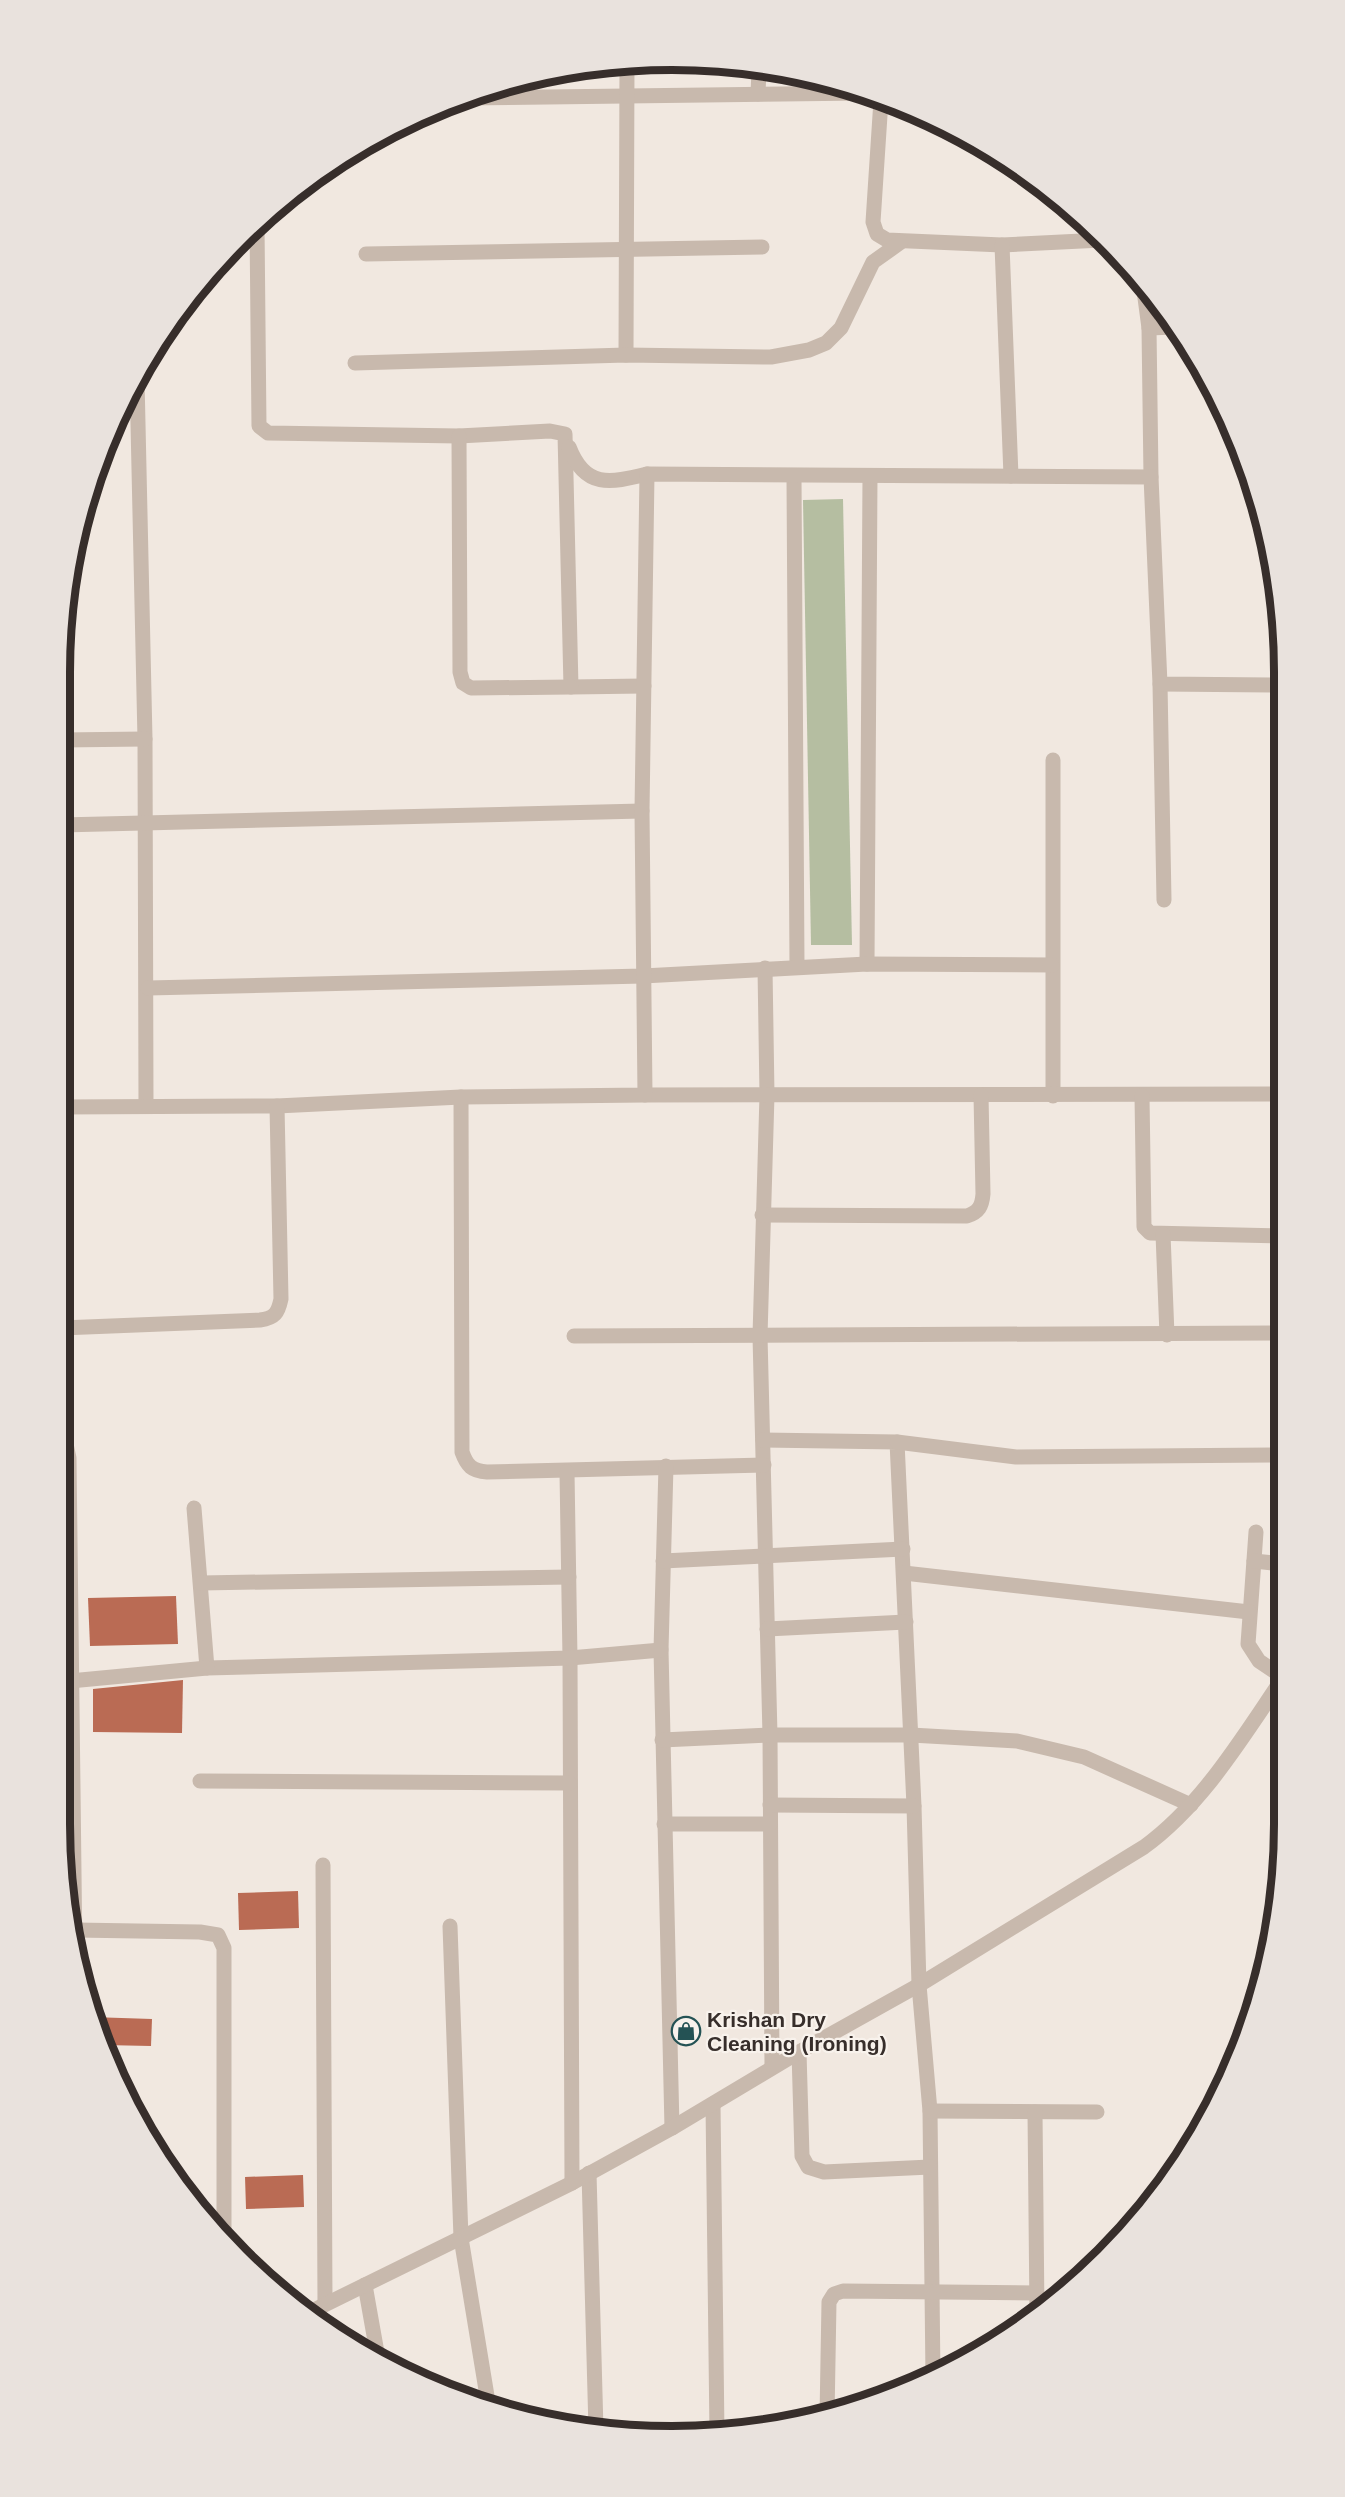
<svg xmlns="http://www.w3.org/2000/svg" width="1345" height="2497" font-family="Arial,sans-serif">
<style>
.green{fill:#b5bea1}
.building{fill:#ba6b54}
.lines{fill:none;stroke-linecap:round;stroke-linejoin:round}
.minor{stroke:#c8b9ad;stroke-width:15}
.labels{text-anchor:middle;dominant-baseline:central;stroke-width:4.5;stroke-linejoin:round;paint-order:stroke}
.poi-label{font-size:21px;font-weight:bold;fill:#372e2b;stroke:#f8f2ec;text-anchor:start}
.rim{fill:none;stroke:#372e2b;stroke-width:8}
</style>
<rect width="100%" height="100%" fill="#f1e8e0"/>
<polygon class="green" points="843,499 852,945 811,945 803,500"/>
<g class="building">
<polygon points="176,1596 178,1644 90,1646 88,1598"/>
<polygon points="183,1680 182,1733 93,1732 93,1689"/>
<polygon points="298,1891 299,1928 239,1930 238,1893"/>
<polygon points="91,2017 152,2019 151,2046 103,2045"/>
<polygon points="303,2175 304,2207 246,2209 245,2177"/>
</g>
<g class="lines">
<g class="minor">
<polyline points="758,94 759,69"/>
<polyline points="463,98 864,93"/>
<polyline points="881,100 873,222 877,234 887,240 1002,245 1102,240"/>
<polyline points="257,225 259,426 268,433 459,436 550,431 565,434 571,687 644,686"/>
<polyline points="1002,245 1011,476"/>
<polyline points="366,254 762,247"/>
<polyline points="1143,283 1149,328"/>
<polyline points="626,355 627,64"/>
<polyline points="355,363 626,355 771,357 809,350 826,343 841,328 873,262 901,242"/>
<polyline points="137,379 145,739 146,1105"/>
<polyline points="459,436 460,672 463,683 471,688 571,687"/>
<path d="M569,447C585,489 610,483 647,474"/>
<polyline points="794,477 797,966"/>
<polyline points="1151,477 1149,328 1174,327"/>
<polyline points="1160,684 1164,900"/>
<polyline points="61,740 145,739"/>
<polyline points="1053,760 1053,1096"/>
<polyline points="61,825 642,811"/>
<polyline points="867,964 870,476"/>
<polyline points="765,968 767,1095 760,1336 770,1735 772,2067"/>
<polyline points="148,988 643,976 867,964 1052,965"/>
<polyline points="645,1095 1281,1094"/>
<polyline points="1142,1096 1144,1227 1150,1233 1282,1236"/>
<path d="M461,1097L462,1452C467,1466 472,1471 487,1472L764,1465"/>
<polyline points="61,1107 277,1106 461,1097 645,1095 642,811 647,474 1151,477 1160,684 1280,685"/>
<path d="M762,1215L967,1216C979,1212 982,1206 983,1194L981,1095"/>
<polyline points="1163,1234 1167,1335"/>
<path d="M61,1328L260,1320C275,1318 278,1313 281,1299L277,1106"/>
<polyline points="574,1336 1282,1333"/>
<polyline points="60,1439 66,1444 69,1458 75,1956"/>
<polyline points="763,1440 897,1442 914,1806 919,1985 930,2111 933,2378"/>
<polyline points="897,1442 1016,1457 1282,1455"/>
<polyline points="666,1466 661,1650 672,2128"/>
<polyline points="567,1472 570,1658 572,2183"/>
<polyline points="194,1508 207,1668 570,1658 661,1650"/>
<polyline points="1256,1532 1248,1644 1259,1661 1283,1677"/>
<polyline points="663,1561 903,1549"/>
<polyline points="1254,1561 1283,1564"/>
<polyline points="904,1573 1249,1612"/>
<polyline points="201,1583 569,1577"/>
<polyline points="767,1629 906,1622"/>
<polyline points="70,1681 207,1668"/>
<polyline points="662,1740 770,1735 911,1735 1017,1741 1084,1757 1191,1805"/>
<polyline points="200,1781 569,1783"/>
<polyline points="770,1805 914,1806"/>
<polyline points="664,1824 770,1824"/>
<polyline points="323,1865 325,2304"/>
<polyline points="450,1926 461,2238 489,2408"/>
<polyline points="75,1930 200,1932 218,1935 224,1948 224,2237"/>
<polyline points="799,2052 802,2156 808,2167 824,2172 930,2167"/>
<polyline points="713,2104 717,2435"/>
<polyline points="930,2111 1097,2112"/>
<polyline points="1035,2112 1037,2314"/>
<polyline points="589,2173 596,2430"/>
<polyline points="365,2285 378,2358"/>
<path d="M306,2314L572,2183L672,2128L799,2052L919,1985L1144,1847C1203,1804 1242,1738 1283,1678"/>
<polyline points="827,2417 829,2302 834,2294 843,2291 1037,2293"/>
</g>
</g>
<defs>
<g id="shop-ring" transform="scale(1.5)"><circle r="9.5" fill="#f8f2ec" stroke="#245254" stroke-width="1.5"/><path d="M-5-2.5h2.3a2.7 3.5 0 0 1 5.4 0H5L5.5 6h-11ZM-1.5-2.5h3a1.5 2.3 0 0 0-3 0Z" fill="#245254"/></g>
</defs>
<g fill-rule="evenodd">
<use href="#shop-ring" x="686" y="2031"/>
</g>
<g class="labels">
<g class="poi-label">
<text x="707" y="2019">Krishan Dry<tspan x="707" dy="24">Cleaning (Ironing)</tspan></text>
</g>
</g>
<path d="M0 0H1345V2497H0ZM672 70H672A602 602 0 0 1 1274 672V1824A602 602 0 0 1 672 2426H672A602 602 0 0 1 70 1824V672A602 602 0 0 1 672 70Z" fill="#e9e2dd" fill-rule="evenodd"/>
<path class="rim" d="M672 70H672A602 602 0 0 1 1274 672V1824A602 602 0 0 1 672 2426H672A602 602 0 0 1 70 1824V672A602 602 0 0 1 672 70Z"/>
</svg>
